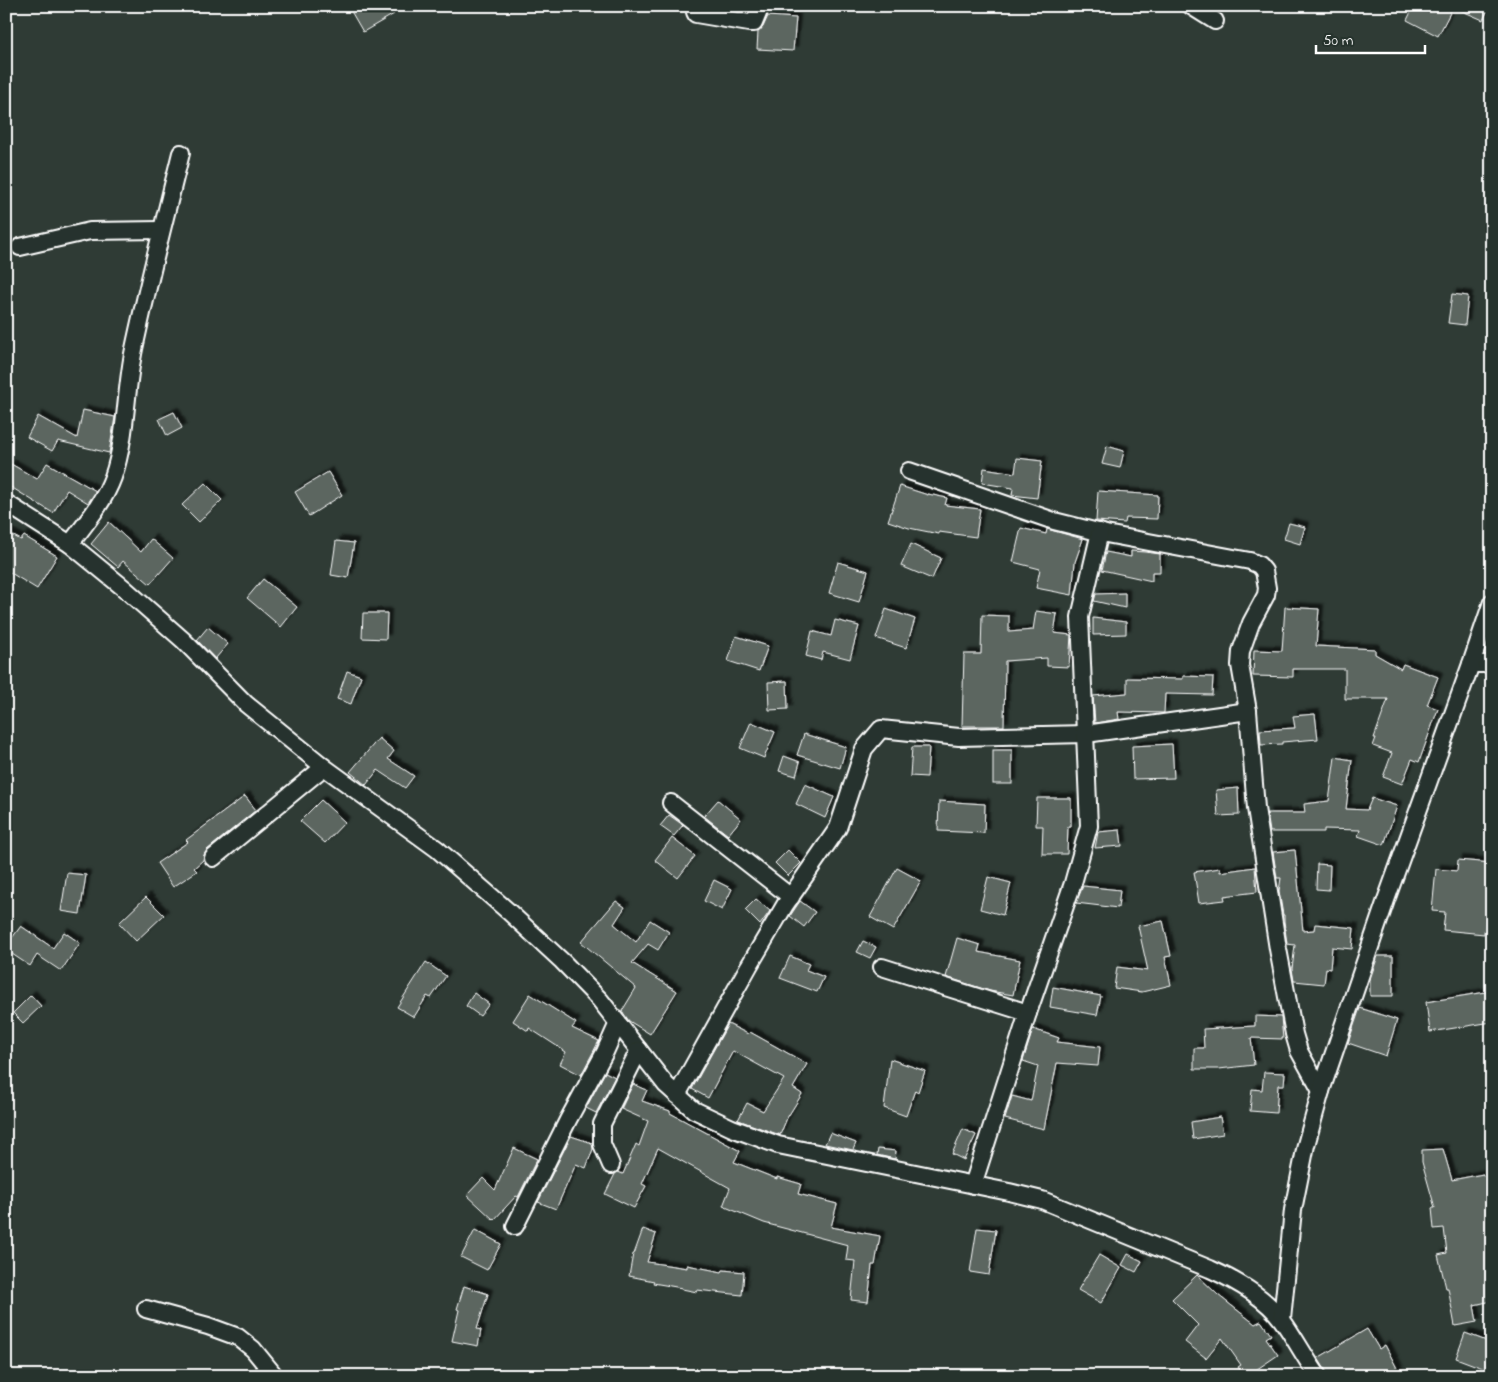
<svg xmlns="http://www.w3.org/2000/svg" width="1498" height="1382" font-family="'Indie Flower',sans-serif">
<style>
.building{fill:#5b6661;stroke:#fff;filter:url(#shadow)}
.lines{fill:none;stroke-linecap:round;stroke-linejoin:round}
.minor-casing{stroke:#fff;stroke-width:20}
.minor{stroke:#26332d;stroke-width:16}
</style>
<defs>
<filter id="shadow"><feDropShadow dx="4.5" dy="-4.5" stdDeviation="1" flood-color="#0009"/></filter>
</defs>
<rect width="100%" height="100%" fill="#2f3b35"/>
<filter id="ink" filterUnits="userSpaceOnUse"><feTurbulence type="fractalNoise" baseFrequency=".02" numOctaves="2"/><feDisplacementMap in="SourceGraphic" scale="10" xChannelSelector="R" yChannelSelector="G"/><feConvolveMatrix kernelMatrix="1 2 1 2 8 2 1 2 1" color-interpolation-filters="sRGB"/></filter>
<g filter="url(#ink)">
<g class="building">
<polygon points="348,6 389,6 394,14 363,32"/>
<polygon points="1414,6 1490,6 1483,20 1453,7 1438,36 1407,20"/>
<polygon points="768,16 796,18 793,51 757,49 758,32 763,27"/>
<polygon points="1452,294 1468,296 1465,325 1448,323"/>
<polygon points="83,410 115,417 109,453 58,441 52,451 27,437 38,416 77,438"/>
<polygon points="174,412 182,428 167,436 159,419"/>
<polygon points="1107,446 1124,451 1120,468 1102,464"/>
<polygon points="1017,458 1042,461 1037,498 1012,495 1013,488 982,483 984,468 1015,473"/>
<polygon points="47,463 96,491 88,503 67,490 53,513 6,484 6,472 11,464 37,479"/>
<polygon points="328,472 342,495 309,516 295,492"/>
<polygon points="205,483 222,500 199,522 182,505"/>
<polygon points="900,486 928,495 928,494 947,498 945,505 980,509 976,537 939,532 939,534 909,528 888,521"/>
<polygon points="1098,491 1158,495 1157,519 1126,518 1125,523 1096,521"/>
<polygon points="109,522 141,552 151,539 173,558 150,584 123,561 118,567 91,544"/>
<polygon points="1289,523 1305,527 1300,544 1284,539"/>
<polygon points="1021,528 1046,534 1047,529 1083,539 1075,562 1072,595 1036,588 1040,569 1013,562"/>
<polygon points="6,532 21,540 24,536 57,556 37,589 6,570"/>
<polygon points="336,541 354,543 348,578 331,575"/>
<polygon points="911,544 941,558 932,579 901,566"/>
<polygon points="1131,551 1145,552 1160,554 1160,572 1152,572 1152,581 1102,570 1106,552 1131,557"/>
<polygon points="838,562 868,571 859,602 829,593"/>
<polygon points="263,579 297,607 281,627 247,598"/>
<polygon points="1125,593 1125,608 1094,601 1096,594"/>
<polygon points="1285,607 1319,609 1316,646 1375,649 1375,654 1401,669 1403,664 1438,677 1427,705 1438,709 1419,762 1412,759 1402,784 1383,777 1392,753 1373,746 1376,738 1374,738 1388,699 1345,699 1345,669 1293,669 1293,677 1253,676 1254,650 1282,651"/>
<polygon points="886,609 915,619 906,648 876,638"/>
<polygon points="1036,611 1057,614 1054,633 1071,635 1069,667 1047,666 1047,658 1005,661 1004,726 962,726 964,654 981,654 982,615 1009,616 1009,632 1033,630"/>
<polygon points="363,613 387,613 386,639 362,638"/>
<polygon points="1093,618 1126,622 1126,634 1093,635"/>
<polygon points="835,620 859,626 850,659 823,652 821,660 806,656 812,631 831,636"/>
<polygon points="208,627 228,644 215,659 197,640"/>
<polygon points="736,636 768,646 759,671 728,661"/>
<polygon points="347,671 361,676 351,704 337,699"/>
<polygon points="1183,676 1213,677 1212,695 1165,694 1164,713 1118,712 1119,719 1095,723 1093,696 1127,693 1127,678 1183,679"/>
<polygon points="787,681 788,709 769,710 768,682"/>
<polygon points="1315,714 1318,739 1282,742 1282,744 1261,745 1260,730 1295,728 1293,716"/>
<polygon points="751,722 775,732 764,758 740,748"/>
<polygon points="804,734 846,747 840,768 797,755"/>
<polygon points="379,738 394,751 388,759 414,776 405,788 378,770 366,785 350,772"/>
<polygon points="1172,744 1174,778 1133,779 1132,746"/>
<polygon points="912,747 929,747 927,777 910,776"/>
<rect x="993" y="750" width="19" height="34"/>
<polygon points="784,756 800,762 796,776 779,771"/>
<polygon points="1335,757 1352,760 1346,809 1367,810 1372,798 1397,806 1384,845 1358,836 1360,830 1324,829 1324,832 1270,832 1267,813 1305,813 1304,804 1329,801"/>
<polygon points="805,784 834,797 825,818 796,804"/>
<polygon points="1238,788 1239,815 1218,816 1216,790"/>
<polygon points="245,796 256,810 207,850 204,855 203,860 194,868 197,871 173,887 157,863 188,842 186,840"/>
<polygon points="1037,798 1071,798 1071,826 1068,826 1067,854 1042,854 1043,826 1036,826"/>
<polygon points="321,800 345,822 325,843 300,821"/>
<polygon points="718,800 741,819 728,835 704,816"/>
<polygon points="939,801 985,804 984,833 938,831"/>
<polygon points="669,815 683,825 674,836 660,826"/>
<polygon points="1120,830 1122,846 1095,848 1098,832"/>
<polygon points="672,838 695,856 678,878 655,860"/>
<polygon points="788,850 801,863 788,876 775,863"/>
<polygon points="1295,850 1303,931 1314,930 1315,924 1354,928 1352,949 1332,947 1330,969 1326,968 1324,984 1294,981 1292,969 1295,945 1287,944 1284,921 1284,915 1283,915 1279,891 1281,878 1277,878 1273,852"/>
<polygon points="1458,860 1491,863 1490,875 1492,875 1492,913 1486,913 1484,934 1443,930 1445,912 1432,911 1436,869 1457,871"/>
<polygon points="1317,864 1330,865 1329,890 1316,889"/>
<polygon points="1255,867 1257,892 1224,896 1225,900 1199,903 1194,872 1220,868 1220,872"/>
<polygon points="897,868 921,881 893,930 870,917"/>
<polygon points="67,873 86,875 80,914 61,911"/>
<polygon points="988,877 1011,883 1003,915 980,909"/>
<polygon points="714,880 732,889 722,910 704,901"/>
<polygon points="1083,886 1120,890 1118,908 1076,903"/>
<polygon points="146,897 164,915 136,941 119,923"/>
<polygon points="756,899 770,911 760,925 745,910"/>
<polygon points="616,901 625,907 614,924 636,942 650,920 669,932 658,950 648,944 632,963 677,991 650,1034 629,1021 622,1011 636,988 581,942"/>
<polygon points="800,901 815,912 804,927 790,916"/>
<polygon points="1163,921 1171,956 1165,957 1171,985 1142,992 1114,988 1117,967 1148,971 1138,926"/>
<polygon points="21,926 53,948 64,932 80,943 61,971 37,955 30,966 6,950 6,946"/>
<polygon points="957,938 980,945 978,952 1020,960 1013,995 990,991 946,977"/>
<polygon points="863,941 876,947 870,958 857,952"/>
<polygon points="790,956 809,964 806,970 824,977 817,992 780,978"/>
<polygon points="1378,956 1393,956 1393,996 1370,996 1370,979"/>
<polygon points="426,962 446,976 431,998 427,996 414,1017 397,1007"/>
<polygon points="1053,987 1101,996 1097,1015 1050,1007"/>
<polygon points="1492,991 1492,1022 1430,1032 1426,1002"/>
<polygon points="474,993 489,1004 480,1016 466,1006"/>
<polygon points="530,994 576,1023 572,1028 599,1041 581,1075 560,1064 566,1052 529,1028 528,1031 513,1021"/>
<polygon points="31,995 41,1006 23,1023 13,1013"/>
<polygon points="1360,1008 1397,1020 1386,1056 1348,1043"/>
<polygon points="1255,1016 1281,1017 1283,1039 1251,1038 1254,1065 1219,1069 1194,1069 1194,1048 1204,1048 1203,1029 1255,1026"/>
<polygon points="728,1024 748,1034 750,1032 807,1064 793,1088 802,1094 787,1118 780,1135 738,1120 747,1103 763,1111 784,1079 733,1051 708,1098 692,1089"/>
<polygon points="1033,1029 1059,1038 1057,1042 1100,1047 1098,1066 1057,1063 1044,1129 1005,1119 1012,1096 1031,1101 1038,1066 1023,1061"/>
<polygon points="890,1059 925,1071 918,1092 915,1090 906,1116 884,1108"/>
<polygon points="605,1072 615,1077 596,1113 586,1108"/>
<polygon points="1264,1072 1285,1073 1284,1085 1278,1085 1276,1113 1250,1111 1252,1089 1262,1090"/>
<polygon points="633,1084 647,1090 642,1101 670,1111 670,1113 740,1151 734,1162 777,1179 777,1177 801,1184 798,1194 837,1204 831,1227 880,1236 875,1265 872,1265 868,1302 851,1300 855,1261 846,1260 848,1245 764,1223 723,1206 730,1188 658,1148 642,1184 646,1186 634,1208 605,1194 615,1174 618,1172 623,1174 636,1144 639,1146 648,1121 621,1109"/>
<polygon points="1220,1117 1223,1134 1193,1139 1191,1122"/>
<polygon points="963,1129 976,1135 964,1160 952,1154"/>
<polygon points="830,1133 856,1143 853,1150 825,1144"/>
<polygon points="571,1136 592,1143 593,1149 586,1168 576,1164 556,1209 538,1202"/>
<polygon points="514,1148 537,1159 518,1197 516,1196 494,1220 467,1195 483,1178 495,1190"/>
<polygon points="878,1149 896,1151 895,1159 877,1155"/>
<polygon points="1443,1149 1452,1180 1483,1174 1484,1177 1492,1175 1492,1301 1474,1305 1477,1322 1455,1326 1448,1288 1446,1288 1438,1255 1447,1253 1444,1228 1434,1229 1432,1208 1435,1208 1422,1162 1422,1150"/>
<polygon points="977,1228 996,1230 989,1275 970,1272"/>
<polygon points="643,1229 656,1234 647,1262 687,1268 687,1265 722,1272 723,1270 744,1272 742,1295 697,1290 697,1292 682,1289 682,1288 653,1283 654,1281 629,1276 633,1254 634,1254"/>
<polygon points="475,1230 501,1244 487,1270 461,1257"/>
<polygon points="1128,1254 1142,1261 1136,1272 1122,1265"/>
<polygon points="1099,1255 1121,1268 1101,1303 1078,1290"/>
<polygon points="1197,1275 1218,1295 1255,1324 1261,1321 1271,1335 1266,1338 1278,1355 1247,1376 1244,1376 1238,1367 1241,1365 1222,1338 1206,1358 1185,1342 1198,1325 1172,1299"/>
<polygon points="464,1286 488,1294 477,1329 481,1330 478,1346 452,1341 459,1310 457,1309"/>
<polygon points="1367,1329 1379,1349 1385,1345 1401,1376 1381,1376 1378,1371 1369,1376 1329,1376 1318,1358"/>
<polygon points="1465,1333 1492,1343 1492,1352 1485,1369 1456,1358"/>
</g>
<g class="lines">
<g class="minor-casing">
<g id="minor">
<polyline points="696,6 695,12 696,14 749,23 754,23 761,6"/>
<polyline points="1191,6 1215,21"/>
<polyline points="20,247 90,231 161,230"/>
<polyline points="909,471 1054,521 1106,534 1250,561 1259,565 1264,571 1267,588 1266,595 1251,623 1241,651 1240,665 1248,711 1256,808 1278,949 1294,1034 1299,1051 1321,1091"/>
<path d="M6,503L70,544L125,589L183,640L246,704L324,767L437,849L508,911L562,961L600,1000L666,1085L694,1110L732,1128L778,1145L1009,1192L1042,1200L1210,1269C1237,1281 1265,1297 1282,1320C1295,1338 1305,1358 1318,1376"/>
<path d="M70,544C86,523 104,502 113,477C127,436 125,391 134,349C148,283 165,218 181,153"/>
<polyline points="1471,664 1492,664"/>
<polyline points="671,803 791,897"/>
<polyline points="213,858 324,767"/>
<polyline points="882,967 1028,1013"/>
<polyline points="677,1095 749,966 785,905 838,828 864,749 881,729 959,737 1086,734 1248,711"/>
<polyline points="611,1165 602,1144 602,1124 639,1050"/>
<polyline points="973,1185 1028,1013 1073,883 1089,826 1080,617 1100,532"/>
<polyline points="515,1226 568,1120 605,1052 618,1023"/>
<polyline points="146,1309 208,1326 238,1337 253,1349 275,1376"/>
<polyline points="1282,1319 1293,1210 1306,1145 1321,1091 1386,900 1471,664 1492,602"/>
</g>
</g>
<use href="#minor" class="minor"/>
</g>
</g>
<rect width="1498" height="1382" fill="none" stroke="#26332d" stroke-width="25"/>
<rect x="12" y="12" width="1473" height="1357" fill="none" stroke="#fff" stroke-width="2" filter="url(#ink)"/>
<path d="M1316 45v8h109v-8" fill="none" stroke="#ffffff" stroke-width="2.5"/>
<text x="1323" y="45" font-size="15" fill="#ffffff" stroke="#26332d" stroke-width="4" paint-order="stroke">50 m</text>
</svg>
